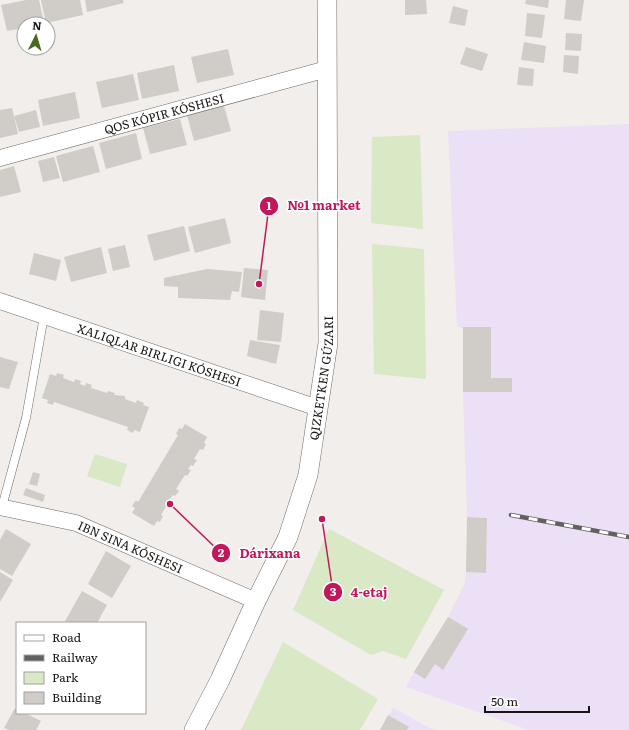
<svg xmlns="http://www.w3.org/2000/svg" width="629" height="730" font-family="Literata,serif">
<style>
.industrial{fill:#ebe0f5}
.green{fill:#d9e8c5}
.building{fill:#d0ccc8}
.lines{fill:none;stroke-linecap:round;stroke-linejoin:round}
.service-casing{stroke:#6c6966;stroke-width:9}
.minor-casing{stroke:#6c6966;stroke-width:17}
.tertiary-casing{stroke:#6c6966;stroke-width:20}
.service{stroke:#fff;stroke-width:8}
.minor{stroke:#fff;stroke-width:16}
.tertiary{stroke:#fff;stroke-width:19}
.rail-casing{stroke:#63615f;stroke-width:4.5}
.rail{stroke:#fff;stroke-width:3;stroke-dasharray:9;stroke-linecap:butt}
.labels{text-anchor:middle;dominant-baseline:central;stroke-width:3;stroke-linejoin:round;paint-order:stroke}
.street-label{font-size:12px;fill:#161513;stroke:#fff}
.leader{fill:none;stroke:#c2185b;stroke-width:1.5}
.callout-dot{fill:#c2185b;stroke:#fff;stroke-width:1.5}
.mark-label{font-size:12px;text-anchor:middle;font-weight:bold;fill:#fff}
.callout-label{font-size:13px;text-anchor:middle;font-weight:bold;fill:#c2185b;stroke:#fff;stroke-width:3;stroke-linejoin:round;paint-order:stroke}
</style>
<rect width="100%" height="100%" fill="#f2eeeb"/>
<g class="industrial">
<polygon points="629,124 629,730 529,730 406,687 414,672 448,617 464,585 466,572 486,573 487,518 467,517 463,392 463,328 457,327 448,131"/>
<polygon points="393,708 434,730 380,730"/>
</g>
<g class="green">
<polygon points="420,135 423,229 371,223 372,137"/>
<polygon points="372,244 424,249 426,379 374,374"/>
<polygon points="95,454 127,464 120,487 87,476"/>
<polygon points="329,529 444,590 406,659 383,651 371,655 293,610"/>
<polygon points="283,642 378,699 360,730 241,730"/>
</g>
<g class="building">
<polygon points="26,0 39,0 44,23 24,24 24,28 7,31 1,5"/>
<polygon points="41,0 80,0 83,15 46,23"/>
<polygon points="85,0 123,0 124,3 87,12"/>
<polygon points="405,0 426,0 427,14 405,15"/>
<polygon points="526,0 549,0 548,8 525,4"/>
<polygon points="566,0 584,0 581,21 564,19"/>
<polygon points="453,6 468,10 465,26 449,23"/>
<polygon points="527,13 545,15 542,38 525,36"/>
<polygon points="566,33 582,34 581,51 565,50"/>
<polygon points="524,42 546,46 544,63 521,60"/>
<polygon points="466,47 488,54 482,71 460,64"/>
<polygon points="228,49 234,75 197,83 191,57"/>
<polygon points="564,55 579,56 578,74 563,72"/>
<polygon points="174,65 179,91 142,99 137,73"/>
<polygon points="519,67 534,69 533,86 517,85"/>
<polygon points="133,74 139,100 102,108 96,82"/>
<polygon points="75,92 80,118 43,126 38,100"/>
<polygon points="224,106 231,131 194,141 187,115"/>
<polygon points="12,108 18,134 0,138 0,110"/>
<polygon points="36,110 40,127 19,132 14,116"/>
<polygon points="180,119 187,145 150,154 143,128"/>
<polygon points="136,133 142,159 106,169 99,143"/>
<polygon points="93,146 100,172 63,182 56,156"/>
<polygon points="54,157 60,178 43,182 38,161"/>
<polygon points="14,166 21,192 0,197 0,170"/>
<polygon points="225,218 231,243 195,253 188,227"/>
<polygon points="184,226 190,251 154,261 147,235"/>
<polygon points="125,245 130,267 113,271 108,249"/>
<polygon points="101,247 107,273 71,282 64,257"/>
<polygon points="34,253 61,260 56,281 29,274"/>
<polygon points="244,268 268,270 265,300 241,297"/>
<polygon points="207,269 242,272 239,292 232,291 230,300 178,298 178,287 164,286 164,278"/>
<polygon points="260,310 284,313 281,342 257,340"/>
<polygon points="463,327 491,327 491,378 512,378 512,392 463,392"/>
<polygon points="250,340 280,345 276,364 247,356"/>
<polygon points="0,357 18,362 9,389 0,387"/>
<polygon points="57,373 64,375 63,378 74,382 75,379 81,381 80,384 85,386 86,383 92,385 91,388 107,393 108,391 115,393 114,395 125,396 125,399 136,403 137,400 144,403 143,405 149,407 140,432 134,430 133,433 127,430 128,427 54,402 53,405 47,403 48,400 42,398 50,374 56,376"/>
<polygon points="185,424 207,437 204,443 206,444 203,450 200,449 194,459 197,460 193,466 191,465 188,469 191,470 187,476 185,475 176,489 179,491 175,496 173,495 170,499 173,500 169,506 167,505 161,515 163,516 160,522 157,521 154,526 132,513 135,508 132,506 136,500 138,502 178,435 176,434 179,428 182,429"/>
<polygon points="33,472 40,474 37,486 29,484"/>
<polygon points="26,488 45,495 43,502 23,495"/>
<polygon points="467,517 487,518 486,573 466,572"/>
<polygon points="6,529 31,544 12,576 0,569 0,540"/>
<polygon points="106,551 131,566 112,598 88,584"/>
<polygon points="0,572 13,580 0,602"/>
<polygon points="82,591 107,605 97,623 64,623"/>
<polygon points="448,617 468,629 443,670 435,664 425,679 414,672"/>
<polygon points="15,708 17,709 17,713 25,713 41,721 36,730 9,730 4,728"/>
<polygon points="388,715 409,727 407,730 380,730"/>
</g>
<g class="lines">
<g class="service-casing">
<polyline id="service" points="2,507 26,418 44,316"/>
</g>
<g class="minor-casing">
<g id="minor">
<path id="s1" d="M0,158L327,69"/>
<path id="s2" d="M0,301L318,408"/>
<path id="s3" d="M0,507L76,523L256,601"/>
</g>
</g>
<g class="tertiary-casing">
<g id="tertiary">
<path id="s4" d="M194,730L220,680L256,601L288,537L308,475L328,343L327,0"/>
</g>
</g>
<use href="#service" class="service"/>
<use href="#minor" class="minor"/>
<use href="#tertiary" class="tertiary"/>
<g class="rail-casing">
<polyline id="rail" points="511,515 629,537"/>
</g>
<use href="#rail" class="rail"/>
</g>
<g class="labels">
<g class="street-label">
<text stroke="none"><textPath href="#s1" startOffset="170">QOS KÓPIR KÓSHESI</textPath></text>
<text stroke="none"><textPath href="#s2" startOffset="168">XALIQLAR BIRLIGI KÓSHESI</textPath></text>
<text stroke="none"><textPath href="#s4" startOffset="378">QIZKETKEN GÚZARI</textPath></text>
<text stroke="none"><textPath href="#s3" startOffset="137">IBN SINA KÓSHESI</textPath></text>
</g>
</g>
<path class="leader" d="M259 284L269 206M170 504L221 553M322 519L333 592"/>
<g class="callout-dot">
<circle cx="259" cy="284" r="4"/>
<circle cx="170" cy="504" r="4"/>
<circle cx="322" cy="519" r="4"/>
<circle cx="269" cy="206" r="10"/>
<circle cx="221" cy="553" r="10"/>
<circle cx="333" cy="592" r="10"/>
</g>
<g class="mark-label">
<text x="269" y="210">1</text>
<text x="221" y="557">2</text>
<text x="333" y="596">3</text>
</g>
<g class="callout-label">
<text x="324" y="210">№1 market</text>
<text x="270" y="558">Dárixana</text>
<text x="369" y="597">4-etaj</text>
</g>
<rect x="16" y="622" width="130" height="92" fill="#ffffff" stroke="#a2a1a1"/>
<rect x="24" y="635" width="20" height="6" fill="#ffffff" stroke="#a2a1a1"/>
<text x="52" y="642" font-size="12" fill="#161513">Road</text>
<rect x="24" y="655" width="20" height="6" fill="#63615f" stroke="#a2a1a1"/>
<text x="52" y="662" font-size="12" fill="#161513">Railway</text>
<rect x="24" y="672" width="20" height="12" fill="#d9e8c5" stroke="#a2a1a1"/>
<text x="52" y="682" font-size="12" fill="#161513">Park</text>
<rect x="24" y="692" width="20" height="12" fill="#d0ccc8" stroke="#a2a1a1"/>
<text x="52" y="702" font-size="12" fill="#161513">Building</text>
<g transform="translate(36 36) rotate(5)"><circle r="19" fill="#ffffff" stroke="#a2a1a1"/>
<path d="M0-3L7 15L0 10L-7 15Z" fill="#49691f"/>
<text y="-6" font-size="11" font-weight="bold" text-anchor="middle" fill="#161513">N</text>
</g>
<path d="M485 706v6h104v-6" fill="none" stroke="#161513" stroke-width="2"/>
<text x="491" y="706" font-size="12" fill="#161513" stroke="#ffffff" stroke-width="3" paint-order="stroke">50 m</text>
</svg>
